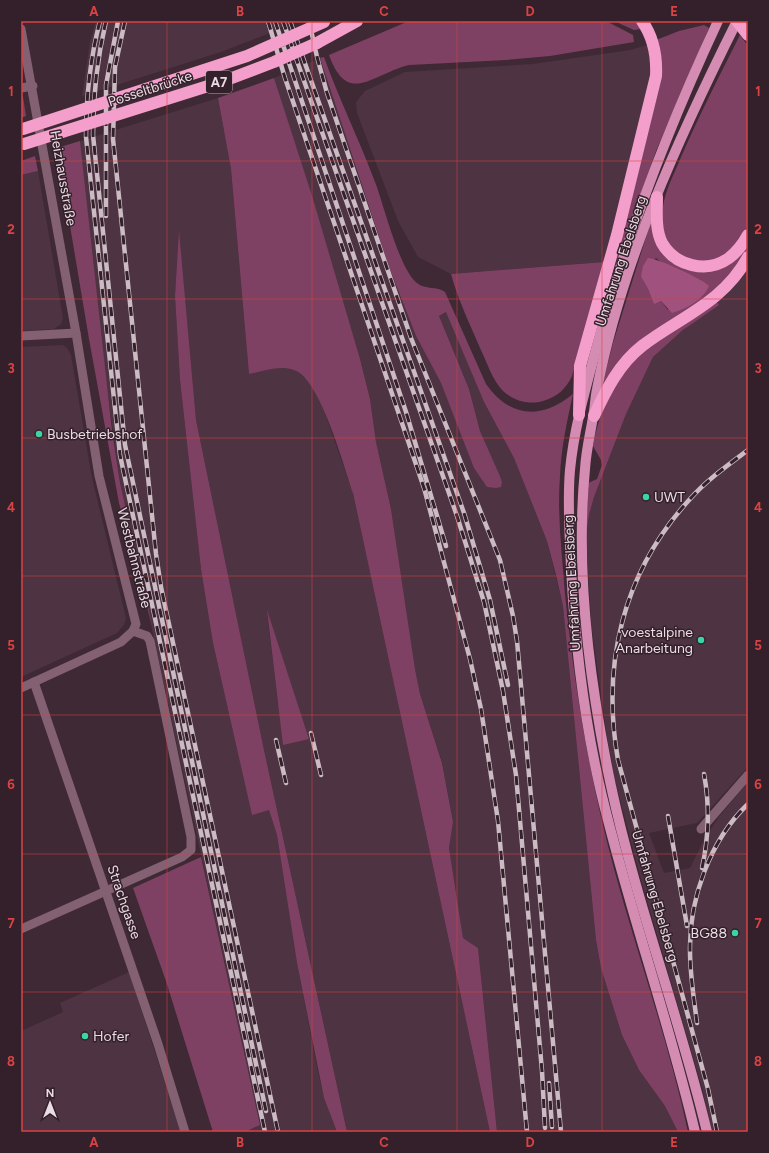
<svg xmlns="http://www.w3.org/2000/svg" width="769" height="1153" font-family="Figtree,sans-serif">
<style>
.built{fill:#4e3342;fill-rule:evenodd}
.green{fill:#7f4163;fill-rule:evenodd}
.water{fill:#a0517d}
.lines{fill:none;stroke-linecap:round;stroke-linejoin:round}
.street{stroke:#836072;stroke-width:9}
.primary{stroke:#d48cb2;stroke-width:10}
.highway{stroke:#f49ecb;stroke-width:12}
.rail-casing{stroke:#cbbbc3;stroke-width:4.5}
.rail{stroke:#34202b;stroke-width:3;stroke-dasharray:9;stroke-linecap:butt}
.highway-bridge{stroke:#f49ecb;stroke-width:12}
.grid{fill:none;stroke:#d94344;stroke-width:1;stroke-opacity:0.55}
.poi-dot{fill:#3bd4a4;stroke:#34202b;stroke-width:1.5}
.labels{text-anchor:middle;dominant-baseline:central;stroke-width:3;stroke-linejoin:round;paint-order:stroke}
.shield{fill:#34202b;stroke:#b3a4ac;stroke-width:1}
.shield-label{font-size:13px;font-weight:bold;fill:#eadce3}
.street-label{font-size:14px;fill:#eadce3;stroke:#34202b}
.poi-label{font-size:14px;fill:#eadce3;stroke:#34202b;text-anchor:start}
.neatline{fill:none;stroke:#d94344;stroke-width:1.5}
.grid-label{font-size:13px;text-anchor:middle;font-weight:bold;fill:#d94344}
</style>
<rect width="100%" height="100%" fill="#3f2935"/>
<g class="built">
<polygon points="96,21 294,21 265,35 221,52 82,96 90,42"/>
<polygon points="647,45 651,66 650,79 604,262 451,274 418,257 398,221 357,113 356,102 365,91 405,72 533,64 630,50"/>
<polygon points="320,58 389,267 416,336 441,383 459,428 490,487 496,488 502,482 500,476 480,431 469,389 439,316 447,312 484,402 514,458 547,541 563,606 596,940 601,968 622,1035 639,1070 665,1106 678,1132 497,1132 478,948 463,938 449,848 453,822 442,762 420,694 415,669 391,509 376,442 370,399 360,359 274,78"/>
<path d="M218,98L231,169L249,374L279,367L296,370L311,384L321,402L353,493L490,1132H347L264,750L196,420L179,235L175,296L180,380L201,569L213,643L252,814L269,810L277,835L297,963L318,1072L324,1098L337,1132H245L260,1125L120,483L106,382L80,141ZM267,613L309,739L278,704Z"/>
<polygon points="38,171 63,318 61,324 54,329 21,331 21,175"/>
<polygon points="748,265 748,767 697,823 649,833 664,873 690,868 705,838 718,818 748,782 748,1132 712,1132 702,1088 641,880 615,780 606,731 591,622 586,536 589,515 594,497 626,414 653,357 716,301"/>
<polygon points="63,345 67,348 71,355 92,478 126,618 124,625 117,633 21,677 21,347"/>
<polygon points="129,972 181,1132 21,1132 21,1031 63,1012 60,1003"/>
</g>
<g class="green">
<path d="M409,21H606L633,35L634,42L550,56L506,60L409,65C372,74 348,107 329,55Z"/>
<polygon points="614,21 635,21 641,29 634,30"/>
<polygon points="704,25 709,28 656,151 616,263 634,186 656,40 679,31"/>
<path d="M740,35L748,46V225C742,236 737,247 726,254C720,259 711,260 703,261C673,262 658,235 663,207C665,191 673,176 679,162C697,119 719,77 740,35Z"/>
<path d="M324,57C339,99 359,139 375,182C384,205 399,269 417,283C425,290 437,286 445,292L486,384C510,418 541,420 573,394C567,421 561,449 560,476C557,515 562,555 565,594C574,687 590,779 614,869C638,957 669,1043 688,1132H678L665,1106L639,1070L622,1035L601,968L596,940L563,606L556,575L547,541L514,458L484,402L446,312L439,316L469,389L480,431L500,476L502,482L501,487L496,488L487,487L474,468L441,383L416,336L389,267L320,58Z"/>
<path d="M274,78L313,199L360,359L370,399L376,442L391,509L415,669L420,694L442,763L453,822L449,848L463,938L478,948L497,1132H490L353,493C344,467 320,378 294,370C278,365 265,371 249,374L231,169L218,98Z"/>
<polygon points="21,95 23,97 26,116 21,118"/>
<polygon points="80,141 112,431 120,483 153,629 119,503 89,339 57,148"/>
<polygon points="35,156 38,171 21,175 21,161"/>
<path d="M653,215L654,234L698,271L748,243V251L724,282L705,299L657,329L598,402L613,343ZM656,258L663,264L668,310L661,301L654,303L648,289L641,277Z"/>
<polygon points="179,231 196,420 264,750 347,1132 337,1132 324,1098 297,963 277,835 269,810 252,815 213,643 201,569 180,380 175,296"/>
<path d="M604,262L572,376C566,389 557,397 543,401C529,405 514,401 503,391C492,380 487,362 480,348C470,324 458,300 451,274Z"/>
<polygon points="716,301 719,305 683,330 653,357 626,414 594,497 589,515 586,536 588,483 597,479 602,465 601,460 593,446 594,439 604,403 615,384 642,351"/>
<polygon points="267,610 309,739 283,745"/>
<polygon points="201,857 260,1125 245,1132 213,1132 166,981 133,888"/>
</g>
<path class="water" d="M648,258C657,258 703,279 709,286C703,300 686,309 672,313L661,301L654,304L648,289L641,277L643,266Z"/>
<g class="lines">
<g class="street">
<polyline points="21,29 76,333 99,476 136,624 133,631 121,642 21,688"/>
<polyline points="21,88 33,86"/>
<polyline points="21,336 76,333"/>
<polyline points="34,682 158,1044 185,1132"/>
<polyline points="701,829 748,775"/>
<polyline points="21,929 182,857 191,850 191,837 150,641 147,636 133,631"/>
</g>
<g class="primary">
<path d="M695,1132C668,1017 628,906 601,792C584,719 575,643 571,568C570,536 567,503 570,470C574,428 586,387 597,346C627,234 669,126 718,21"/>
<path d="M707,1132C679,1015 636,903 611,786C590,686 575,571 585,469C586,451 590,435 593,417C595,408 595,398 597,389C622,261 679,137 737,21"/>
</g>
<g class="highway">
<polyline points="737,21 748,35"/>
<polyline points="317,43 357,21"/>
<path d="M657,197C657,212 655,229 662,243C675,266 707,274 729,258C737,252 743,244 748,235"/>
<path d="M579,415L580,366L617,235L656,76C657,56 654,38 642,21"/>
<path d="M594,416C606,390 619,364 642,346C680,317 723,303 748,257"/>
</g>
<g class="rail-casing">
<g id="rail">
<path d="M100,21C90,59 86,97 86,137L120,455L265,1132"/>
<path d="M106,21C97,59 93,96 93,135L125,445L266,1111"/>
<polyline points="125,21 115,67 113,139 156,554 161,587 278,1132"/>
<polyline points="268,21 285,78 424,488 470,659 481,709 498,821 527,1132"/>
<polyline points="275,21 406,412 446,546"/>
<polyline points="283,21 457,516 484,602 503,691 516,775 542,1071 545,1128"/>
<polyline points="290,21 464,513 490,600 508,685"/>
<polyline points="309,21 317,57 327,93 411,338 500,560 513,616 517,641 561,1132"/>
<polyline points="106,216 106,85 118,21"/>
<polyline points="311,733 321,775"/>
<polyline points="276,740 286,783"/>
<polyline points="668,816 687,926"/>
<path d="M702,868C709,836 710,806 704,774"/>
<path d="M697,1023C694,999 690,975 690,951C689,899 710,840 748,804"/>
<polyline points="549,1083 552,1127"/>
<path d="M717,1132L708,1089L618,760C601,664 623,572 690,499C707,480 728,465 748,450"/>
</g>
</g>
<use href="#rail" class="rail"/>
<g class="highway-bridge">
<polyline points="23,129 247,56 324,22"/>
<polyline points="24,144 224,81 274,62 317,43"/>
</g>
</g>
<path class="grid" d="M167,21V1132M312,21V1132M457,21V1132M602,21V1132M21,161H748M21,299H748M21,438H748M21,576H748M21,715H748M21,854H748M21,992H748"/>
<g class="poi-dot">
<circle cx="39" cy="434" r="4"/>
<circle cx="646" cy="497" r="4"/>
<circle cx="701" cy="640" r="4"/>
<circle cx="735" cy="933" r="4"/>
<circle cx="85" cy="1036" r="4"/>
</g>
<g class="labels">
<rect class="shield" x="206" y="71" width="26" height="22" rx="3"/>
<g class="shield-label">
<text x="219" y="82">A7</text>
</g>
<g class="street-label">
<text transform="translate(150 89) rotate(-18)">Posseltbrücke</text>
<text transform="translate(63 178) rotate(80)">Heizhausstraße</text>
<text transform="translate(621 261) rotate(-72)">Umfahrung Ebelsberg</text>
<text transform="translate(134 558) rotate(76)">Westbahnstraße</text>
<text transform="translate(572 583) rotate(-93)">Umfahrung Ebelsberg</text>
<text transform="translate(655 896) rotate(74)">Umfahrung Ebelsberg</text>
<text transform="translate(124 902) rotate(71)">Strachgasse</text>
</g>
<g class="poi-label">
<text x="47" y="434">Busbetriebshof</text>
<text x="654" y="497">UWT</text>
<text x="693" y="632" text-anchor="end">voestalpine<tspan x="693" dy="16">Anarbeitung</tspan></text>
<text x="727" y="933" text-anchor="end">BG88</text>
<text x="93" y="1036">Hofer</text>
</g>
</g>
<rect width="769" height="1153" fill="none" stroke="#34202b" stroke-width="44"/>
<g transform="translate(50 1103)" stroke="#34202b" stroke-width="3" paint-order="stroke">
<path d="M0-3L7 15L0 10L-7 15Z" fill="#eadce3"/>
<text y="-6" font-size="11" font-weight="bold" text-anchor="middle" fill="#eadce3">N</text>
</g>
<rect x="22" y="22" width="725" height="1109" class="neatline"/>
<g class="grid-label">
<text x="94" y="16">A</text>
<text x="240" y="16">B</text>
<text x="384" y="16">C</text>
<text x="530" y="16">D</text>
<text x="674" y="16">E</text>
<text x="11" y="96">1</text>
<text x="758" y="96">1</text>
<text x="11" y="234">2</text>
<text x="758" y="234">2</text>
<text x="11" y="373">3</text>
<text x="758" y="373">3</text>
<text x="11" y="512">4</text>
<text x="758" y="512">4</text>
<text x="11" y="650">5</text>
<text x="758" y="650">5</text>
<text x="11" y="789">6</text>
<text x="758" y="789">6</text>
<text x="11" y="928">7</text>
<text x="758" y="928">7</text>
<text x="11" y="1066">8</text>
<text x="758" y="1066">8</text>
<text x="94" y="1147">A</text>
<text x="240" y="1147">B</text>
<text x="384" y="1147">C</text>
<text x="530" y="1147">D</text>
<text x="674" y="1147">E</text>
</g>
</svg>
